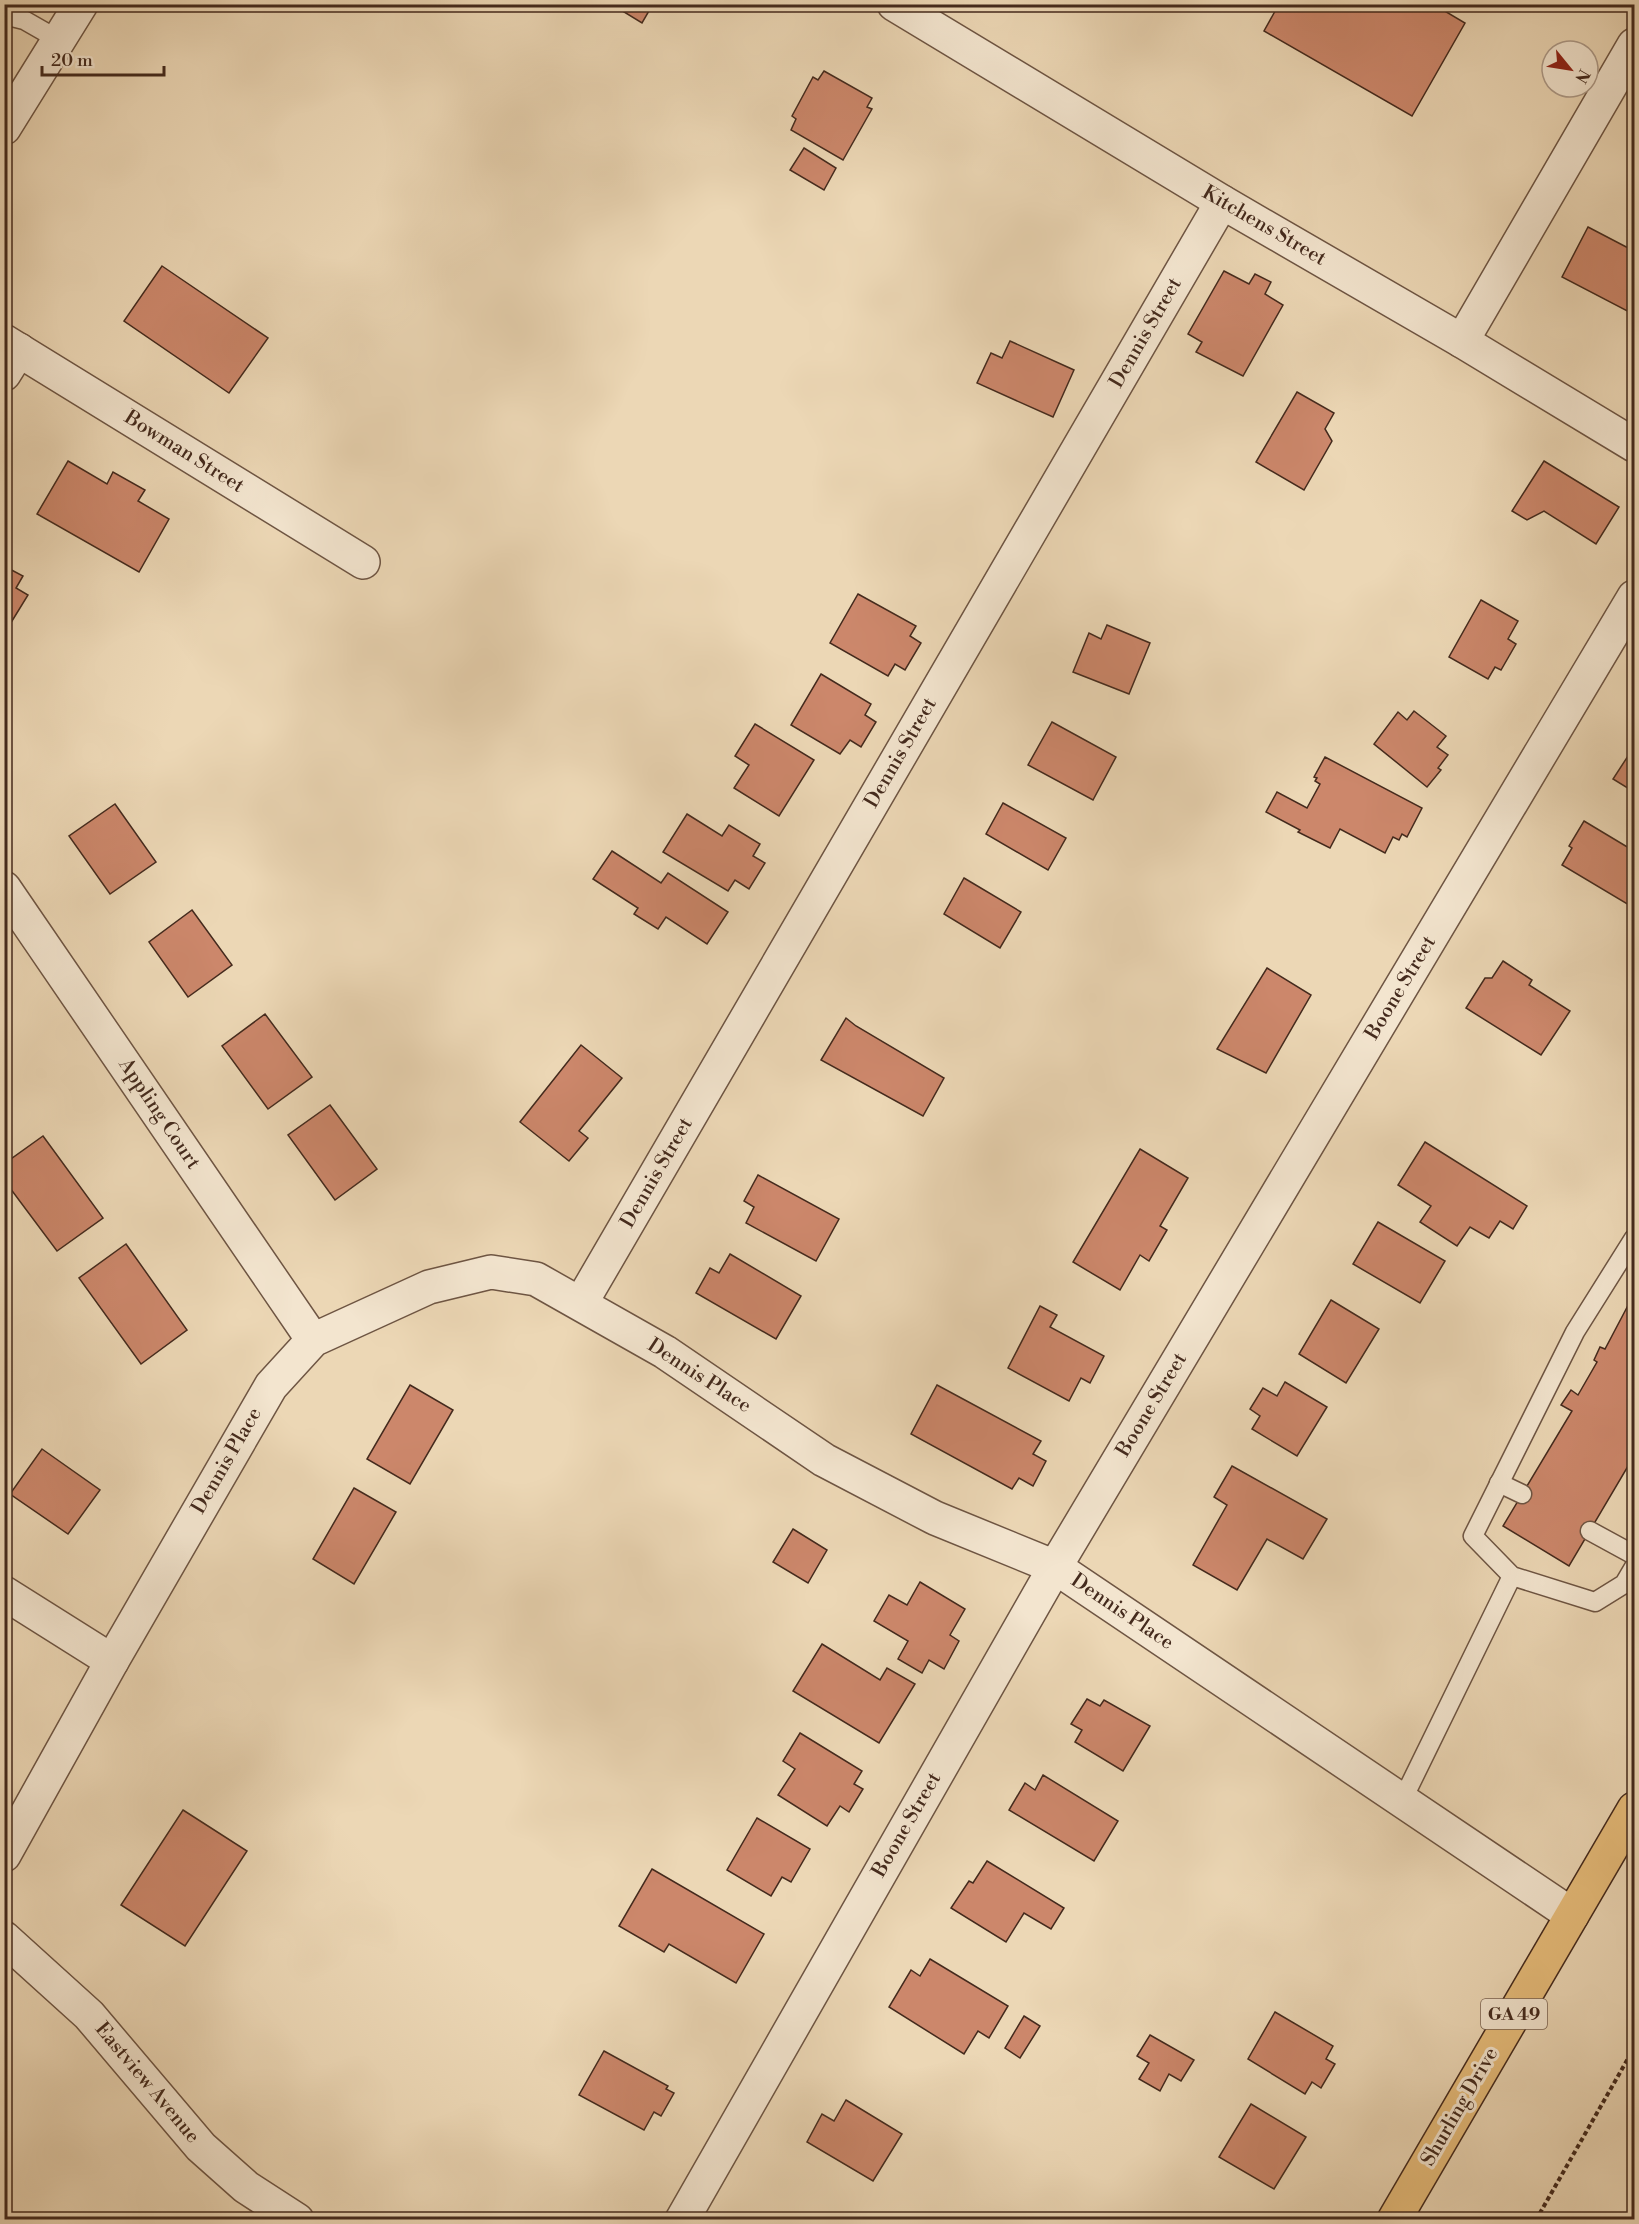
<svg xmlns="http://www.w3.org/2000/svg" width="1639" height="2224" font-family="'Libre Bodoni',serif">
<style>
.building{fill:#cc876b;stroke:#442a1d;stroke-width:1.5}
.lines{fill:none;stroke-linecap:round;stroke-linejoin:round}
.lane-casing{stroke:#6e5543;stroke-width:21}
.street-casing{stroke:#6e5543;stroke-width:36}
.primary-casing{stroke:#442a1d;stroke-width:36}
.path{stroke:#442a1d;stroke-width:4;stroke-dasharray:4.5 3;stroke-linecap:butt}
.lane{stroke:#f3e5cf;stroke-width:18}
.street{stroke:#f3e5cf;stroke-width:33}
.primary{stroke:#e6bc7a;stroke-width:33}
.labels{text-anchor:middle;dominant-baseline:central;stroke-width:6;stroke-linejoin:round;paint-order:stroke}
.shield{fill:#f3e5cf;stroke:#786252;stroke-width:1.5}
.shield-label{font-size:18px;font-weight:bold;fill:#442a1d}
.street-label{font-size:20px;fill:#442a1d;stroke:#f3e5cf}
</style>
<rect width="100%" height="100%" fill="#ecd7b5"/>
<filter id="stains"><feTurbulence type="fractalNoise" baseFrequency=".00333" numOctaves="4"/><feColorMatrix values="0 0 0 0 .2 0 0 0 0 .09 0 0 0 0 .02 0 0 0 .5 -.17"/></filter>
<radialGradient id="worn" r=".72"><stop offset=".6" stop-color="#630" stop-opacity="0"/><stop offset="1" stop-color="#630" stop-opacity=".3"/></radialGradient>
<g class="building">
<polygon points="611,4 653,4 642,23"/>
<polygon points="1279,4 1433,4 1465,23 1412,116 1264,31"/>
<polygon points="824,71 872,98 867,107 872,109 843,160 791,130 796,119 792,116 813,77 818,80"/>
<polygon points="804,148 836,168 824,190 790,170"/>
<polygon points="1588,227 1634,251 1634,310 1633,314 1562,277"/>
<polygon points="162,266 268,338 229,393 124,321"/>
<polygon points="1224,271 1249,284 1255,274 1271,282 1265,294 1283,305 1243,376 1196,352 1202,342 1188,334"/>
<polygon points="1010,341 1074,370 1053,417 977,383 991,353 1002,358"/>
<polygon points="1297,392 1334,413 1325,429 1332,441 1304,490 1256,462"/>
<polygon points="68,461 107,484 113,472 145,490 138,501 169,519 139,572 37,514"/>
<polygon points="1544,461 1619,507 1596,544 1544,511 1527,520 1512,511"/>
<polygon points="4,566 23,576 16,588 28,595 4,634"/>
<polygon points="858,594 916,626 910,636 921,643 905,670 895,664 888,676 830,643"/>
<polygon points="1481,600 1518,621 1508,639 1516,644 1501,670 1495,667 1488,679 1449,657"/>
<polygon points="1107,625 1150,643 1129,694 1073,672 1089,633 1101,639"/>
<polygon points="821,674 871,704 865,715 876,722 861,747 850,740 840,754 791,725"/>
<polygon points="1414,711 1446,736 1437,747 1448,755 1438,768 1441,770 1427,787 1374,744 1398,712 1407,720"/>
<polygon points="1052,722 1116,757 1093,800 1028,765"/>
<polygon points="755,724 814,760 779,816 734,788 749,765 735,756"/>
<polygon points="1628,756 1634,760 1634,792 1613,779"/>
<polygon points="1325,757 1422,808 1407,837 1402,834 1399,840 1393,837 1385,853 1340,829 1330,848 1298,832 1300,830 1266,812 1277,792 1307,808 1320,784 1315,781 1317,778 1314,777"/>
<polygon points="1003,803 1066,838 1048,870 986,834"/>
<polygon points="115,804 156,862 110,894 69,836"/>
<polygon points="687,814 722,836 729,825 760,844 753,856 765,863 749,889 735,880 728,891 663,852"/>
<polygon points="1584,821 1634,851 1634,908 1562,865 1572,848 1569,846"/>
<polygon points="612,851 661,883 668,873 728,912 707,944 666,917 658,929 634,914 638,908 593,879"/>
<polygon points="964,878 1021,912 1000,948 944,914"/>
<polygon points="192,910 232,965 188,997 149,942"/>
<polygon points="1503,961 1532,980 1529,985 1570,1011 1541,1055 1466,1008 1485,978 1492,978"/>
<polygon points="1267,968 1311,995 1266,1073 1217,1049"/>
<polygon points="265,1014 312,1077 268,1109 222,1046"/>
<polygon points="846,1018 856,1026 944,1078 923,1116 821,1060"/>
<polygon points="581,1045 622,1078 579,1131 588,1138 569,1161 520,1122"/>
<polygon points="330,1105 377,1169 335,1200 288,1135"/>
<polygon points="43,1136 103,1218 57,1251 4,1180 4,1164"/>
<polygon points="1425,1142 1527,1206 1513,1229 1500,1221 1489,1238 1470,1227 1457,1246 1420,1222 1431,1206 1398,1185"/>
<polygon points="1140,1149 1188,1178 1160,1226 1167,1230 1149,1261 1140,1255 1120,1290 1073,1262"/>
<polygon points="758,1175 839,1219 816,1261 746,1223 754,1207 744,1201"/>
<polygon points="1378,1222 1445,1261 1420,1303 1353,1264"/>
<polygon points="126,1244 187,1330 141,1364 79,1278"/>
<polygon points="730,1254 801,1296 776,1339 696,1293 710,1268 719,1273"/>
<polygon points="1634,1294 1634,1456 1569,1566 1503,1526 1572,1411 1561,1405 1571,1390 1578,1395 1597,1362 1594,1360 1600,1347 1605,1349"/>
<polygon points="1331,1300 1379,1329 1346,1383 1299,1354"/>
<polygon points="1040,1306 1057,1315 1050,1327 1104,1356 1090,1383 1081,1378 1069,1401 1008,1368"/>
<polygon points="1285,1382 1327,1407 1297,1456 1252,1429 1260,1416 1250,1409 1263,1388 1277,1396"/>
<polygon points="410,1385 453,1410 410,1484 367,1459"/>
<polygon points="937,1385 1041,1441 1033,1454 1046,1461 1033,1486 1019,1478 1012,1489 911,1434"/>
<polygon points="42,1449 100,1490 68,1534 10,1494"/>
<polygon points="1232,1466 1327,1519 1303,1559 1267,1539 1237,1590 1193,1565 1227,1505 1214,1497"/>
<polygon points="354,1488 396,1512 354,1584 313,1559"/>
<polygon points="793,1529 827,1550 808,1583 773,1562"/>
<polygon points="920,1582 965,1609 950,1635 959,1641 944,1669 929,1660 922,1673 898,1659 908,1641 874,1621 889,1595 907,1605"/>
<polygon points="822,1644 880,1680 887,1668 915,1684 879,1743 793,1691"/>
<polygon points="1087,1699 1100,1706 1104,1700 1150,1726 1123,1771 1075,1742 1082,1730 1071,1724"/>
<polygon points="800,1733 862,1771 854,1784 863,1789 849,1812 840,1806 827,1826 778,1795 795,1769 783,1761"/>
<polygon points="1043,1775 1118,1821 1094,1861 1009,1810 1025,1783 1035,1790"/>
<polygon points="183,1810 247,1851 185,1946 121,1905"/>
<polygon points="757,1818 810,1849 791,1882 782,1877 771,1896 727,1870"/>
<polygon points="987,1861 1064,1908 1051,1929 1024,1913 1006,1942 951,1908 969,1881 973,1883"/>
<polygon points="652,1869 764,1934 736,1983 669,1944 664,1952 619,1926"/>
<polygon points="930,1959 1008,2006 989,2038 978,2031 964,2054 889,2007 911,1970 920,1976"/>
<polygon points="1275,2012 1333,2046 1326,2059 1335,2064 1321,2088 1312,2082 1305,2094 1248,2059"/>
<polygon points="1024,2016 1040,2026 1020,2058 1005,2048"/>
<polygon points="1150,2035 1194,2060 1181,2081 1169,2074 1160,2091 1139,2079 1149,2063 1137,2056"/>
<polygon points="604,2051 668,2086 666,2089 674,2093 661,2116 654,2112 644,2130 579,2095"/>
<polygon points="846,2100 902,2134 873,2181 807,2142 822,2114 834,2121"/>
<polygon points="1251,2104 1306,2137 1274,2189 1219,2157"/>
</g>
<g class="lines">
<g class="lane-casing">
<g id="lane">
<polyline points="4,15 24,20 59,40"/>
<polyline points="1634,1238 1575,1332 1473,1536 1512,1576 1595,1602 1624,1584 1634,1567"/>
<polyline points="1499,1483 1522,1494"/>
<polyline points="1590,1531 1634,1555"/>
<polyline points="1402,1801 1512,1576"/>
</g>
</g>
<g class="street-casing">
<g id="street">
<polyline points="894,4 1222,202 1462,341 1634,445"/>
<polyline points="4,128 81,4"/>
<polyline points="4,341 363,562"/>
<polyline points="1462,341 1634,45"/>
<polyline points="4,374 19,350"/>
<polyline points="4,888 313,1340"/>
<polyline points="581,1303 1222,202"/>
<polyline points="4,1593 112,1661"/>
<polyline points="4,1855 112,1661 271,1386 313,1340 429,1287 491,1272 536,1279 665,1352 824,1460 935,1518 1055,1567 1572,1915"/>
<polyline points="4,1938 89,2015 201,2147 246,2187 297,2220"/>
<polyline points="682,2220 1055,1567 1634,597"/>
</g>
</g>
<g class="primary-casing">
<polyline id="primary" points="1394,2220 1634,1809"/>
</g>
<polyline class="path" points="1536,2220 1634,2048"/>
<use href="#lane" class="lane"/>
<use href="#street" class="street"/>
<use href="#primary" class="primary"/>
</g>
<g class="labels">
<rect class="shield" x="1481" y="1999" width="66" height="30" rx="4.5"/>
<g class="shield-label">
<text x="1514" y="2014">GA 49</text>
</g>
<g class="street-label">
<text transform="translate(1264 226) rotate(30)">Kitchens Street</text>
<text transform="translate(1146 333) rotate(-60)">Dennis Street</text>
<text transform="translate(184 452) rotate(32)">Bowman Street</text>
<text transform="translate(901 753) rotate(-60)">Dennis Street</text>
<text transform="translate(1401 988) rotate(-59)">Boone Street</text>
<text transform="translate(159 1114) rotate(56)">Appling Court</text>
<text transform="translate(657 1173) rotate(-60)">Dennis Street</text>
<text transform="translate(699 1376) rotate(33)">Dennis Place</text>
<text transform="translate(1152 1405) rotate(-59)">Boone Street</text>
<text transform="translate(227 1461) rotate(-60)">Dennis Place</text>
<text transform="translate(1122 1612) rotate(34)">Dennis Place</text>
<text transform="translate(907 1825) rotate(-60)">Boone Street</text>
<text transform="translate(147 2083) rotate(50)">Eastview Avenue</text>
<text transform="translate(1460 2107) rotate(-60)">Shurling Drive</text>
</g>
</g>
<rect width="1639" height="2224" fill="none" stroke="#ecd7b5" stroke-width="24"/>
<rect x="6" y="6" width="1627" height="2212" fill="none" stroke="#442a1d" stroke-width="3"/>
<rect x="12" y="12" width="1615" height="2200" fill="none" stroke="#442a1d" stroke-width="1.5"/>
<g transform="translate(1570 69) rotate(120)"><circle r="28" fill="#f3e5cf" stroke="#ad9a88" stroke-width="1.5"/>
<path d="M0-4.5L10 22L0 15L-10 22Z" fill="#8f2418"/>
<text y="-9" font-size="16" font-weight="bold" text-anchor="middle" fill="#442a1d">N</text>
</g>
<path d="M42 66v9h122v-9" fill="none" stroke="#442a1d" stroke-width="3"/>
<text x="51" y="66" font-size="18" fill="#442a1d" stroke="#f3e5cf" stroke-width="4.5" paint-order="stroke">20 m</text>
<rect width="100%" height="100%" filter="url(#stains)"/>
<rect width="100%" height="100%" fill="url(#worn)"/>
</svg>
